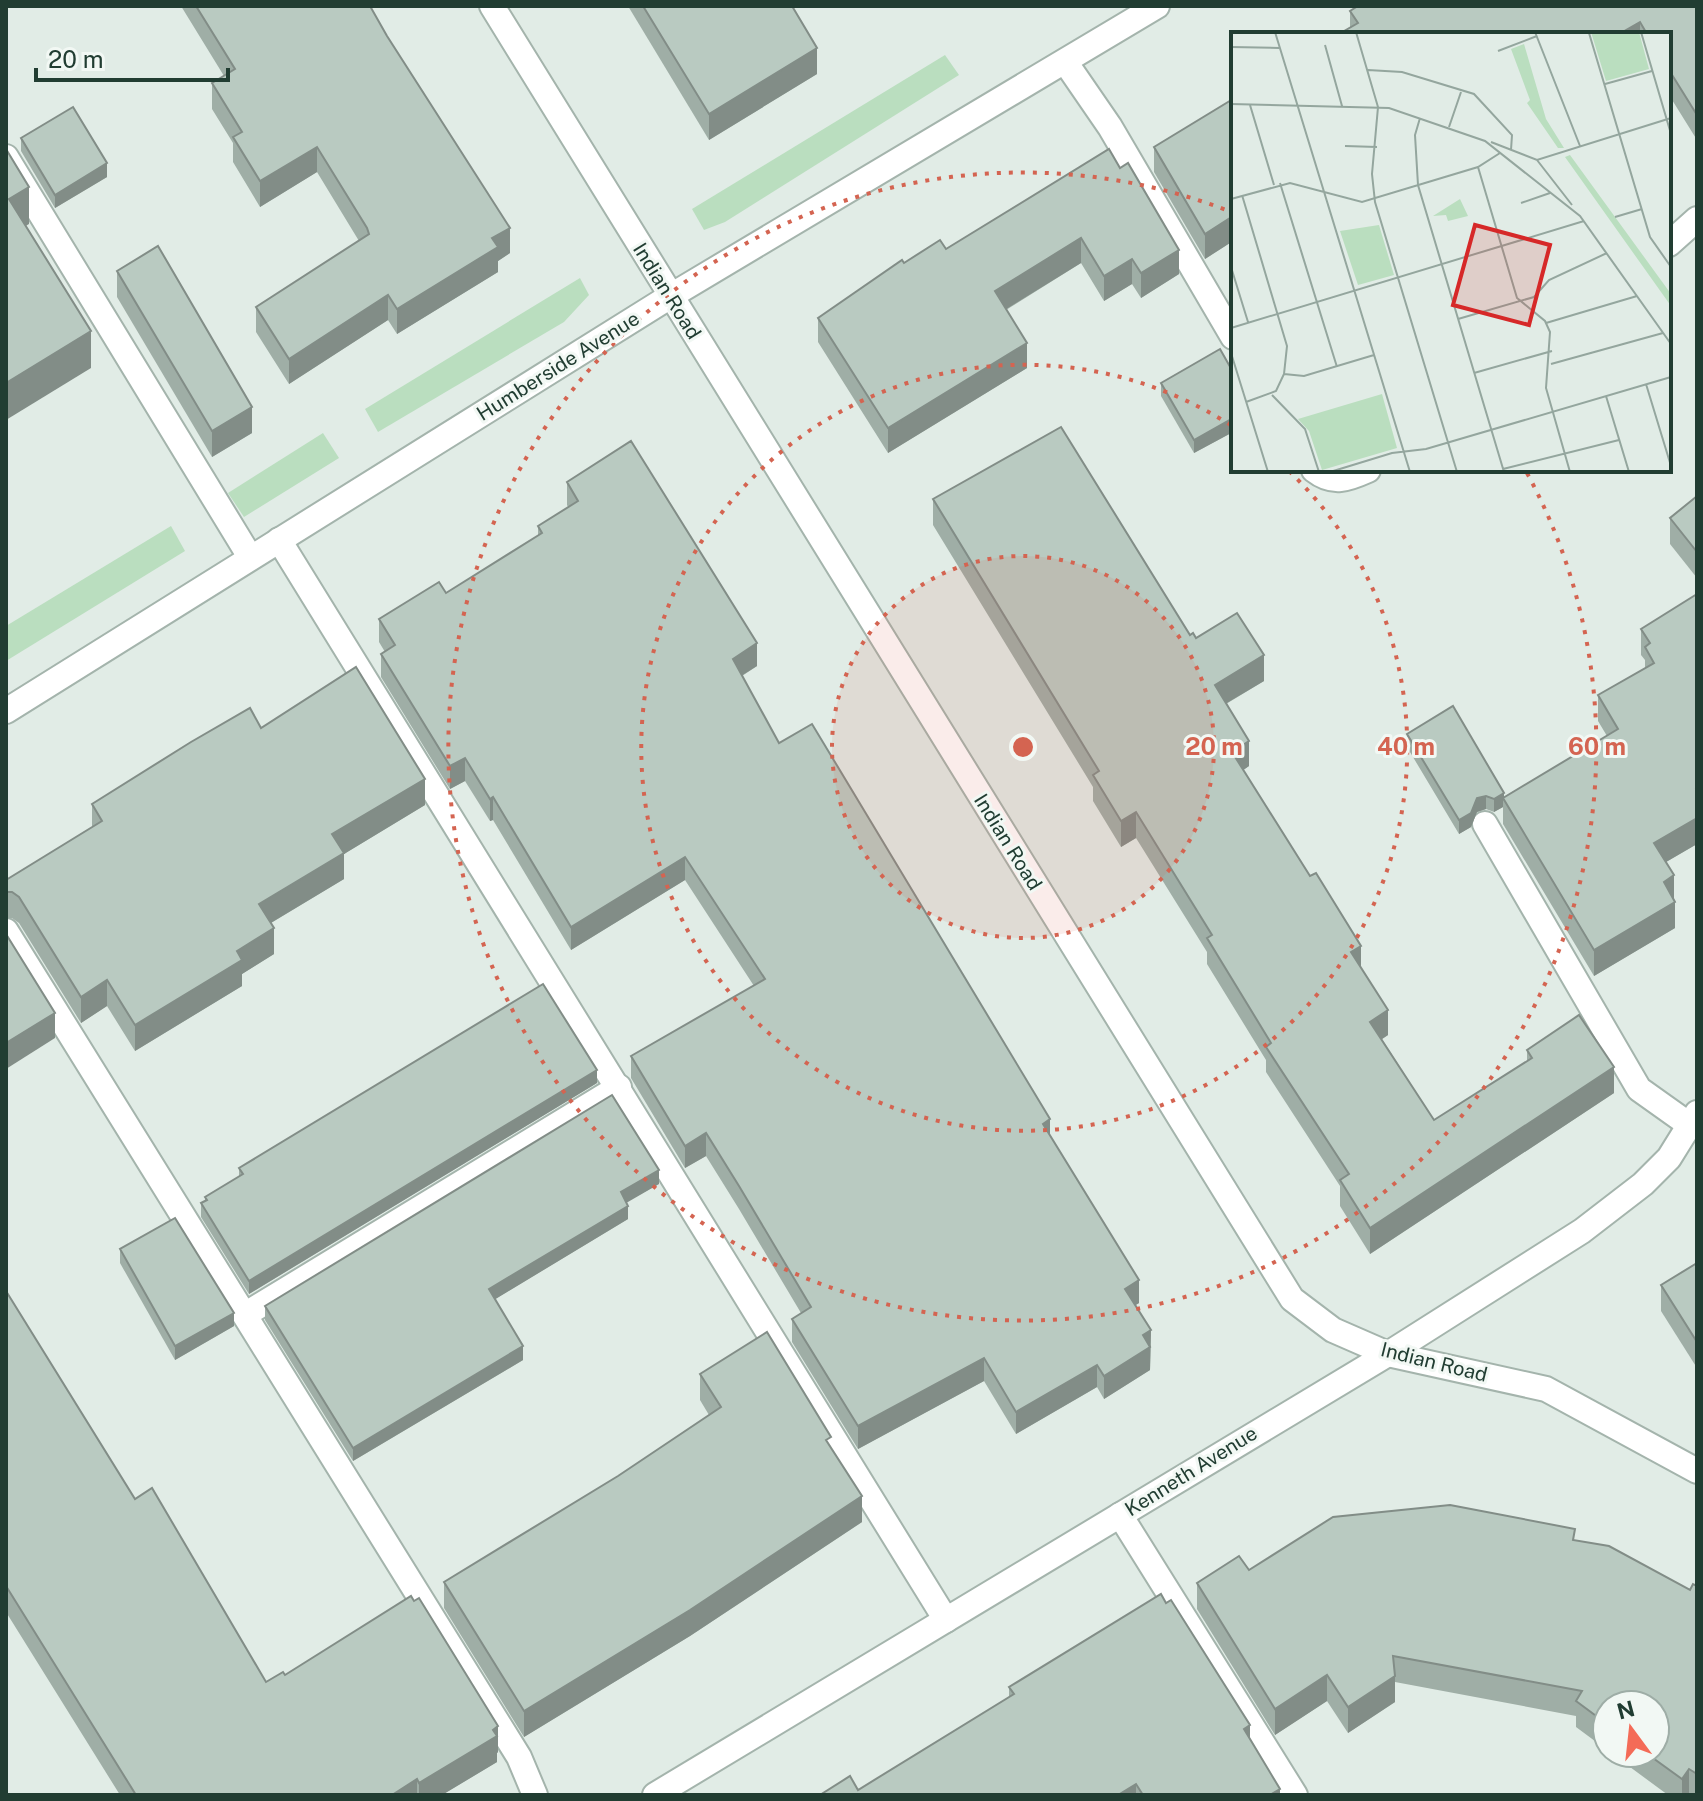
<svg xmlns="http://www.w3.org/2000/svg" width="1703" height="1801" font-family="'Public Sans',sans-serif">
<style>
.green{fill:#badebf}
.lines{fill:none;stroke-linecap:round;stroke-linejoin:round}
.service-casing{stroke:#a4b4ac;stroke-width:28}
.minor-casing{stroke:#a4b4ac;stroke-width:28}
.service{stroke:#fff;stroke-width:24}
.minor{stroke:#fff;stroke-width:24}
.wall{fill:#9faea6}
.shaded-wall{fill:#828d87}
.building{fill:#b9cac1;stroke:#828d87;stroke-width:2}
.ring{fill:none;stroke:#d46451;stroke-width:4;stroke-dasharray:4 8}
.labels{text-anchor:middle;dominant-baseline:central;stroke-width:6;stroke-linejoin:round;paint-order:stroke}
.street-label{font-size:20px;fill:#213d32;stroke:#f2f8f4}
.inset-road{fill:none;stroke:#94a69e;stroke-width:2}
.view{fill:#d62828;fill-opacity:0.15;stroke:#d62828;stroke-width:4}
.inset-edge{fill:none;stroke:#213d32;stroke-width:4}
.centre{fill:#d46451;stroke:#f2f8f4;stroke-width:4}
.ring-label{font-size:24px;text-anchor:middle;font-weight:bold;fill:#d46451;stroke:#f2f8f4;stroke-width:6;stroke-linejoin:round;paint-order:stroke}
</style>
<rect width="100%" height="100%" fill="#e1ece6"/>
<g class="green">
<polygon points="945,55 959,75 725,222 704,230 692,209"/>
<polygon points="580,278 589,295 564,322 378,432 365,409"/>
<polygon points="323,433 339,458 244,517 228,493"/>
<polygon points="171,526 185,551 6,661 6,626"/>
</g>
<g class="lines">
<g class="service-casing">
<g id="service">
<polyline points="1066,63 1110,127 1233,337"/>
<polyline points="6,157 250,557"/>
<polyline points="1669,244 1697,219"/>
<path d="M1314,470C1333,485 1348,479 1368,470"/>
<polyline points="279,540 946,1620"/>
<polyline points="1485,824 1639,1089 1691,1126"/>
<polyline points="6,931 519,1757 535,1795"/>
<polyline points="246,1314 619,1087"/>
<polyline points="1120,1515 1295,1795"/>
</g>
</g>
<g class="minor-casing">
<g id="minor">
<polyline points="492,6 1292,1299 1333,1330 1388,1354 1546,1389 1697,1471"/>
<polyline points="6,711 669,297 1157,6"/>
<polyline points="655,1795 1388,1354 1582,1231 1643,1184 1669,1158 1697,1113"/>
</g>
</g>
<use href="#service" class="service"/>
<use href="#minor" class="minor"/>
</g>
<g class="wall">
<polygon points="181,6 370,6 510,253 498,261 498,272 397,334 388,320 289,384 256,332 256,307 359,241 317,172 260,207 233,162 233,143 212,109 212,83 224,76"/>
<polygon points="628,6 792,6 817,74 709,140"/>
<polygon points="1697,6 1697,140 1669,95 1669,34 1339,34 1350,27 1350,11"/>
<polygon points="1233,99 1233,241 1205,259 1154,172 1154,147"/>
<polygon points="21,138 107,177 55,208 21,151"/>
<polygon points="1109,149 1179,274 1141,298 1132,284 1104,301 1081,263 1006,310 1027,368 888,453 818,342 818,318 904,263 946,249"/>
<polygon points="117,271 252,433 212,457 117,297"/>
<polygon points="1233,372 1233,432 1194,453 1161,396 1161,383"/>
<polygon points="567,482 757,666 742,676 779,743 1050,1136 1139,1303 1135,1305 1151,1330 1150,1370 1104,1399 1097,1387 1016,1434 984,1381 858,1449 792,1342 792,1319 801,1313 739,1209 706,1156 685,1168 631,1078 631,1056 754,986 685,880 571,950 493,820 490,821 465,781 450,789 381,677 381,654 385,652 379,642 379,619 446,593 538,536 538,526 568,507 567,505"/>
<polygon points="1697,496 1697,578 1670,544 1670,518"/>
<polygon points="933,499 1190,635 1264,681 1226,704 1249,766 1243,770 1361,969 1388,1035 1382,1039 1434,1120 1527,1061 1527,1050 1614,1093 1370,1254 1340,1206 1340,1186 1266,1072 1266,1060 1207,964 1207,952 1136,838 1121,847 1093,801 1093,787 933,525"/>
<polygon points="1697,594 1697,844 1666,862 1674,899 1675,928 1594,976 1503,824 1503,807 1494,812 1486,809 1477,812 1471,827 1459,834 1407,747 1407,734 1504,797 1607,736 1598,721 1598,695 1645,668 1645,660 1641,655 1641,629"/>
<polygon points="261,728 425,805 344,854 344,879 271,923 274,954 242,974 242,986 135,1051 107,1006 81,1023 19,923 12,918 6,918 6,880 92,827 92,804"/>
<polygon points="597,1083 249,1294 201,1217 201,1203 205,1201 205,1197 239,1177 239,1168"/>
<polygon points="659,1184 626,1202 628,1219 495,1299 523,1360 353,1461 265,1320 265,1306"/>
<polygon points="120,1249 234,1326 175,1360 120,1263"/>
<polygon points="1697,1263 1697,1368 1661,1311 1661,1285"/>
<polygon points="6,1291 135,1499 266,1682 285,1675 498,1752 497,1753 497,1762 442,1795 120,1795 6,1612"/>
<polygon points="700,1374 831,1448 862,1522 690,1636 524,1737 444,1608 444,1582 618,1476 709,1415 700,1400"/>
<polygon points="1575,1540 1690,1590 1697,1586 1697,1795 1668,1795 1611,1753 1655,1753 1607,1705 1607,1750 1576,1727 1576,1716 1395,1682 1395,1702 1348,1733 1327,1701 1275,1735 1197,1609 1197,1583 1249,1570"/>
<polygon points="1009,1687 1250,1740 1280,1795 820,1795 858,1790 1009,1697"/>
</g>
<g class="shaded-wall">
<polygon points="1640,22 1640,34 1619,34"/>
<polygon points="817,48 817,74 709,140 709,114"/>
<polygon points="317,147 317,172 260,207 260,181"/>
<polygon points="107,163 107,177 55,208 55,195"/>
<polygon points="29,187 29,224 9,236 9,199"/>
<polygon points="1233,216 1233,241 1205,259 1205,234"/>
<polygon points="510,228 510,253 498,261 498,272 397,334 397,309 492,238"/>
<polygon points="1081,238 1081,263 995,316 995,291"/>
<polygon points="1179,250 1179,274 1141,298 1141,273"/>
<polygon points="1132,259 1132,284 1104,301 1104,276"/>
<polygon points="388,295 388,320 289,384 289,359"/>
<polygon points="91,331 91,368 6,420 6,383"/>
<polygon points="1027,343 1027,368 888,453 888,428"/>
<polygon points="252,407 252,433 212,457 212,431"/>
<polygon points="1233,418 1233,432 1194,453 1194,440"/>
<polygon points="757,643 757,666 733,681 733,659"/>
<polygon points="1264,655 1264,681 1215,710 1215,685"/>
<polygon points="1249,741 1249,766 1232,778 1232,752"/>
<polygon points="465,758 465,781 450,789 450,766"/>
<polygon points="425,779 425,805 344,854 344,879 259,930 259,904 332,834"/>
<polygon points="1504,793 1504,801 1503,798 1503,807 1494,812 1494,799"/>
<polygon points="1486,796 1486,809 1477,812 1471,827 1459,834 1459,820 1477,798"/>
<polygon points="493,797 493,820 490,821 490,799"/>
<polygon points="1136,812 1136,838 1121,847 1121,821"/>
<polygon points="1697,818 1697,844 1654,869 1654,843"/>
<polygon points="685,857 685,880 571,950 571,927"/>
<polygon points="1674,875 1674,901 1664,882"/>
<polygon points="1675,902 1675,928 1594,976 1594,950"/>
<polygon points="274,928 274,954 242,974 242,986 135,1051 135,1025 237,951"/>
<polygon points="1361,946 1361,971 1351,952"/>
<polygon points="107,980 107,1006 81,1023 81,997"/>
<polygon points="1388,1010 1388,1035 1370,1047 1370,1022"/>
<polygon points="55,1013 55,1038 6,1069 6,1043"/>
<polygon points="1614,1067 1614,1093 1370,1254 1370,1228"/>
<polygon points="597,1070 597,1083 249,1294 249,1281"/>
<polygon points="1050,1119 1050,1142 1043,1124"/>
<polygon points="706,1133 706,1156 685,1168 685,1146"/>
<polygon points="659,1170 659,1184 621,1206 621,1192"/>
<polygon points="628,1206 628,1219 489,1303 489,1289"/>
<polygon points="1139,1280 1139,1303 1125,1312 1125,1289"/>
<polygon points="234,1313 234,1326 175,1360 175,1346"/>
<polygon points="1151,1330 1150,1370 1104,1399 1104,1376 1143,1335"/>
<polygon points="523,1346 523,1360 353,1461 353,1448"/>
<polygon points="984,1358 984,1381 858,1449 858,1426"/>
<polygon points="1097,1365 1097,1387 1016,1434 1016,1412"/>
<polygon points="862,1496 862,1522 690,1636 524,1737 524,1711"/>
<polygon points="1327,1675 1327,1701 1275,1735 1275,1709"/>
<polygon points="1395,1676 1395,1702 1348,1733 1348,1707"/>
<polygon points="1250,1725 1250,1751 1244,1729"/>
<polygon points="498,1726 498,1752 497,1753 497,1762 442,1795 419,1795 419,1783"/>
<polygon points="1689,1769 1689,1795 1682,1795 1682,1779"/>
<polygon points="417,1779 417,1795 392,1795"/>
<polygon points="1136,1784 1136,1795 1118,1795"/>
<polygon points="1280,1789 1280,1795 1270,1795"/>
</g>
<g class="building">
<polygon points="196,6 370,6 387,36 510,228 492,238 498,247 397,309 388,295 289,359 256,307 369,234 367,228 317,147 260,181 233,137 242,132 212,83 235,69"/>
<polygon points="643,6 792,6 817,48 709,114"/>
<polygon points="1358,6 1697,6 1697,115 1669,70 1669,34 1647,34 1640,22 1619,34 1339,34 1358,23 1350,11"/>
<polygon points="1233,99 1233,216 1205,234 1154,147"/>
<polygon points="73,107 107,163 55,195 21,138"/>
<polygon points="6,149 29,187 9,199 91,331 6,383"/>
<polygon points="1109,149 1120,168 1128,163 1179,250 1141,273 1132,259 1104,276 1081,238 995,291 1027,343 888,428 818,318 902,260 904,263 940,240 946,249"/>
<polygon points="158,246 252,407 212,431 117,271"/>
<polygon points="1220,349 1233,372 1233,418 1194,440 1161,383"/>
<polygon points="1061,427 1190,635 1193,633 1196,638 1237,613 1264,655 1215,685 1249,741 1232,752 1310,876 1316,873 1361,946 1351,952 1388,1010 1370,1022 1434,1120 1532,1058 1527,1050 1579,1015 1614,1067 1370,1228 1340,1180 1349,1174 1266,1047 1271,1043 1207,938 1212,935 1136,812 1121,821 1093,775 1099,771 933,499"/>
<polygon points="631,441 757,643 733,659 779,743 812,724 1050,1119 1043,1124 1139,1280 1125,1289 1151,1330 1143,1335 1150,1347 1104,1376 1097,1365 1016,1412 984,1358 858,1426 792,1319 811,1307 739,1186 706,1133 685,1146 631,1056 765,979 685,857 571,927 493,797 490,799 465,758 450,766 381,654 395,645 379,619 439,582 446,593 542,533 538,526 578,501 567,482"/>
<polygon points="1697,496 1697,552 1670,518"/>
<polygon points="1697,594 1697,788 1696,789 1697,792 1697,818 1654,843 1674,875 1664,882 1675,902 1594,950 1503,798 1618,729 1598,695 1654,663 1645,647 1650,643 1641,629"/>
<polygon points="356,667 425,779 332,834 344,853 259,904 274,928 237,951 242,960 135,1025 107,980 81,997 19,897 12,892 6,892 6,880 102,821 92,804 191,742 250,708 261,728"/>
<polygon points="1453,706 1504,793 1494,799 1486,796 1477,798 1471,813 1459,820 1407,734"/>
<polygon points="6,934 55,1013 6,1043"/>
<polygon points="543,984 597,1070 249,1281 201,1203 207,1200 205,1197 243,1174 239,1168"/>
<polygon points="612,1095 659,1170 621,1192 628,1206 489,1289 523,1346 353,1448 265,1306"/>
<polygon points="175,1218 234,1313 175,1346 120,1249"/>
<polygon points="1697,1263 1697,1342 1661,1285"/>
<polygon points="6,1291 135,1499 152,1488 266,1682 283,1672 285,1675 411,1596 414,1601 419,1598 498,1726 493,1730 497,1736 419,1783 417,1779 392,1795 136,1795 6,1586"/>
<polygon points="767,1332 831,1437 826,1440 862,1496 690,1610 524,1711 444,1582 618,1476 721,1407 700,1374"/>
<polygon points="1450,1505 1575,1529 1573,1540 1609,1546 1690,1590 1693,1584 1697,1586 1697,1774 1689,1769 1682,1779 1646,1753 1655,1753 1655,1705 1607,1705 1607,1724 1576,1701 1582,1691 1393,1656 1395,1676 1348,1707 1327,1675 1275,1709 1197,1583 1239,1556 1249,1570 1333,1517"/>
<polygon points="1161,1594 1166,1603 1171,1600 1250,1725 1244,1729 1280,1789 1270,1795 1143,1795 1136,1784 1118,1795 820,1795 850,1776 858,1790 1014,1694 1009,1687"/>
</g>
<circle cx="1023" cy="747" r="191" fill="#d46451" fill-opacity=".12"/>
<g class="ring">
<circle cx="1023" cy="747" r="191"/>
<path d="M1289 471A383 383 0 1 1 1232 426"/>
<path d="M1527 473A574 574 0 1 1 1229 211"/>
</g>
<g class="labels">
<g class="street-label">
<text transform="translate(667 291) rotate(58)">Indian Road</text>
<text transform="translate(558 366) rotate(-32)">Humberside Avenue</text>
<text transform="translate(1008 842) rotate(58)">Indian Road</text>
<text transform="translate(1434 1362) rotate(14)">Indian Road</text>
<text transform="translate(1191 1471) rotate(-32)">Kenneth Avenue</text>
</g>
</g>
<g transform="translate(1231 32)">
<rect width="440" height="440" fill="#e1ece6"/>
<path d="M360,0H408L418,37L375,49ZM293,12L315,87L333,116H327L296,71L299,68L280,17ZM339,123L440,262V274L334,125ZM229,167L237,184L217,189L215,183L202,184ZM148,193L163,243L127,253L109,199ZM151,362L166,416L91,438L78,399L67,387Z" fill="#badebf"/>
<path class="inset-road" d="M44,0L179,440M125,0L147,75L141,142L144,170L226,440M304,0L349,114M410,0L440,102M358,1L419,205L440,235M94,13L111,74M0,15L48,16M267,19L306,4M137,38L171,40L243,62L281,103L280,118M374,52L421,39M0,72L158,76L254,109L349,184L440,312M19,73L43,153M189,86L184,103L187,153L273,440M218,95L230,60M260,110L306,128L440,86M114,114L146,115M306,128L341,173M247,135L286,266L314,289L319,300L315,356L339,440M49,151L106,335M11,163L56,314L53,342L45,359L15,370M0,167L59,151L131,170L247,135L269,121M290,171L319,161M384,185L411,177M0,235L17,290M227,287L303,265L318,248L376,221M315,291L406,264M0,296L353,189M0,321L37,440M320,332L432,301M243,341L321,319M53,342L73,344L143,323M415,352L440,434M41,363L74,397L88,440M375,364L398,440M272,437L388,408M99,440L161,421L195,417L440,345"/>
<path class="view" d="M244,193L319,213L298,293L222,273Z"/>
<rect width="440" height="440" class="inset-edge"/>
</g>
<circle cx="1023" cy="747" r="12" class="centre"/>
<g class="ring-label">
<text x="1214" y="755">20 m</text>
<text x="1406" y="755">40 m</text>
<text x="1597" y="755">60 m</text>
</g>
<rect width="1703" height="1801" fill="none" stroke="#213d32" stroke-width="16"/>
<g transform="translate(1631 1729) rotate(345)"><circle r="38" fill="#f2f8f4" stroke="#9eada6" stroke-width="2"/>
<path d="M0-6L14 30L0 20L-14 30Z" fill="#f46b57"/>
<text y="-12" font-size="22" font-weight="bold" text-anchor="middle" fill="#213d32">N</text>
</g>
<path d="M36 68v12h192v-12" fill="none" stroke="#213d32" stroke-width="4"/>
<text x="48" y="68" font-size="24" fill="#213d32" stroke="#f2f8f4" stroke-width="6" paint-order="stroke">20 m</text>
</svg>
